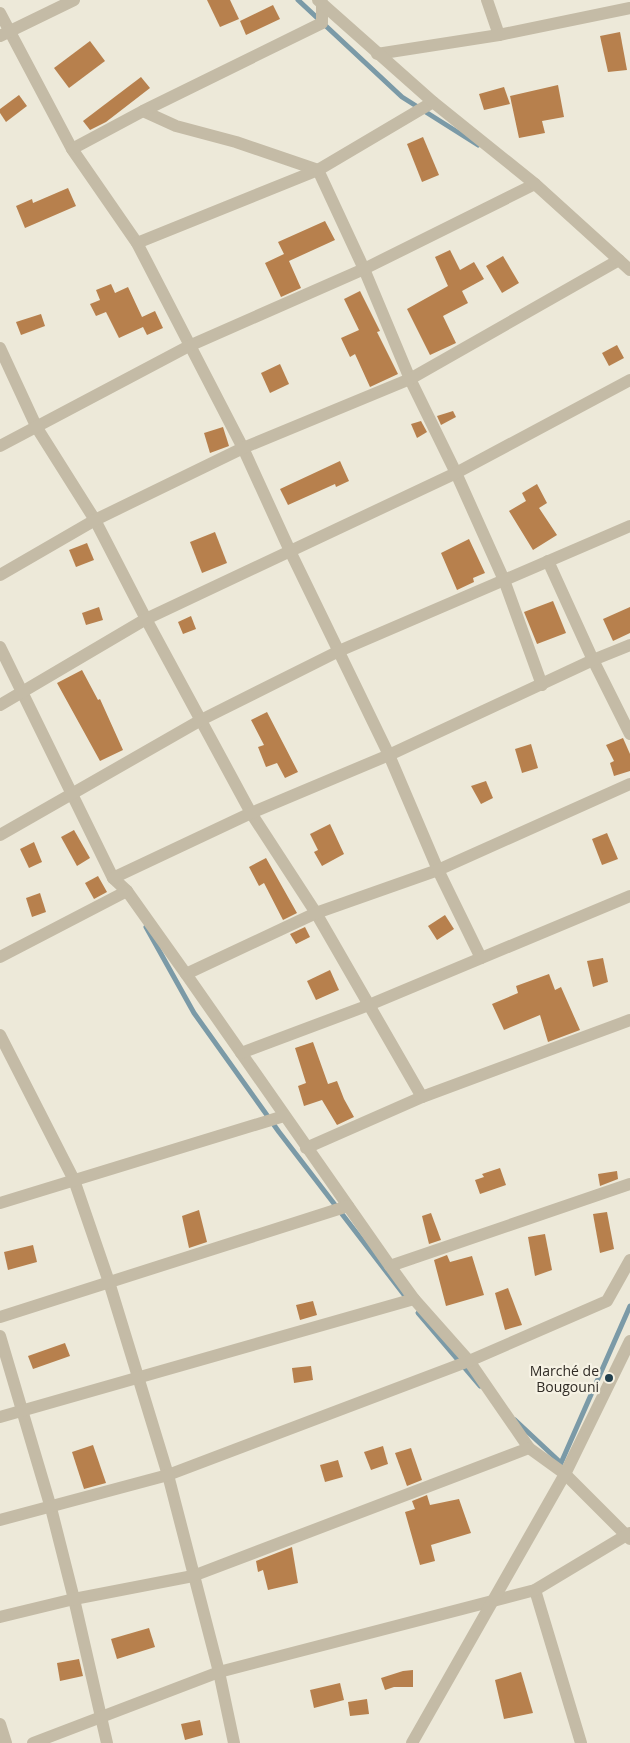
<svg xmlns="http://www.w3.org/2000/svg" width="630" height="1743" font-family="'Open Sans',sans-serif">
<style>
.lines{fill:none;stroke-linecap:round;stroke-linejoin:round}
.stream{stroke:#7b9aa7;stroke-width:5}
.building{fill:#b7804d}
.minor{stroke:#c4bba6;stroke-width:12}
.tertiary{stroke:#c4bba6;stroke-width:12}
.poi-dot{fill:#213f4d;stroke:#f6f2e4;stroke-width:2}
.labels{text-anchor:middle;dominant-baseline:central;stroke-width:4.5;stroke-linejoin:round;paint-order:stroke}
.poi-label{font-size:14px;fill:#312c26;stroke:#f6f2e4;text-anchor:end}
</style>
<rect width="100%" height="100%" fill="#ede9d9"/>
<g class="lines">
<g class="stream">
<polyline points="298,0 402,97 478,145"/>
<polyline points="146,927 194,1013 279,1132 405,1296"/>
<polyline points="418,1313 480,1386"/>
<polyline points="515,1420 561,1463 630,1306"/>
</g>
</g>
<g class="building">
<polygon points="207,0 230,0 239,19 220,27"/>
<polygon points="273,5 280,19 246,35 240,21"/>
<polygon points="620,32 627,70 608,72 600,36"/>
<polygon points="90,41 105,61 69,88 54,68"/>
<polygon points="141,77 150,88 106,122 90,130 83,121"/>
<polygon points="558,85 564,117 542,121 545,133 519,138 510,96"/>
<polygon points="504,87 510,104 484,110 479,94"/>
<polygon points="19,95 27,106 6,122 0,113 0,109"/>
<polygon points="423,137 439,175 422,182 407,144"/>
<polygon points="68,188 76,206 25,228 16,206 32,199 33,203"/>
<polygon points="325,221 335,240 289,261 301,288 281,297 265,263 284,254 278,242"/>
<polygon points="450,250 460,270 474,262 484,279 462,291 468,303 443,316 456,343 430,355 407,309 448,286 435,257"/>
<polygon points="503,256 519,283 502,293 486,266"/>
<polygon points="111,284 115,293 128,287 142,317 155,311 163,328 147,335 143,327 119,338 106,312 96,316 90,304 100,300 96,290"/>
<polygon points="360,291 380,331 377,332 398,374 370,387 355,354 350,357 341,338 359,330 344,299"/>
<polygon points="41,314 45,326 21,335 16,322"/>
<polygon points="617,345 624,358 609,366 602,353"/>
<polygon points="280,364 289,384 270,393 261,373"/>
<polygon points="453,411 456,417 441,425 437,416"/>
<polygon points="421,421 427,432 417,438 411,424"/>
<polygon points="223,427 229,446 210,453 204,433"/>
<polygon points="340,461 349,481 336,487 335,484 288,505 280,489"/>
<polygon points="537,484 547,503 539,508 557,535 533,550 509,511 526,501 522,493"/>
<polygon points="215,532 227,563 202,573 190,542"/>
<polygon points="469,539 485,573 473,578 474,582 457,590 441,553"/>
<polygon points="87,543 94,560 76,567 69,550"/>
<polygon points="553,601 566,633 537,644 524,612"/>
<polygon points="99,607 103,620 86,625 82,613"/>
<polygon points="630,607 630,633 613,641 603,619"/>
<polygon points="191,616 196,629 183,634 178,622"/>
<polygon points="82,670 98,700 100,699 123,750 100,761 57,683"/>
<polygon points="267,712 298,772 285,778 277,763 266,767 258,747 264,745 251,720"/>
<polygon points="623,738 630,754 630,771 614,776 610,763 614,761 606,745"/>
<polygon points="531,744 538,768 522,773 515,749"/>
<polygon points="486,781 493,798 481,804 471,786"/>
<polygon points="330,824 344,854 322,866 314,852 318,850 310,834"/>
<polygon points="74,830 90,858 77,866 61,837"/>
<polygon points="607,833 618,859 602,865 592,839"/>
<polygon points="34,842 42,862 29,868 20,849"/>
<polygon points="266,858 297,913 283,920 264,883 259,886 249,867"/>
<polygon points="98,876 107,892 94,899 85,883"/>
<polygon points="40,893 46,912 32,917 26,898"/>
<polygon points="445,915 454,929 437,940 428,926"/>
<polygon points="305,927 310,937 296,944 290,934"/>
<polygon points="603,958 608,982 593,987 587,961"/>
<polygon points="330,970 339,990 316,1000 307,981"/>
<polygon points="549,974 555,990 561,987 580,1030 548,1042 540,1015 504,1030 492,1004 518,993 516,986"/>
<polygon points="313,1042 328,1084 337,1081 344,1099 354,1117 337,1125 322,1100 304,1106 298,1086 306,1083 295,1048"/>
<polygon points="500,1168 506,1185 480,1194 475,1180 484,1177 482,1174"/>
<polygon points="617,1171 618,1179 600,1186 598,1174"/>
<polygon points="199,1210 207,1242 189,1248 182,1216"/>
<polygon points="607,1212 614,1249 600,1253 593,1214"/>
<polygon points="431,1213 441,1240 429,1244 422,1216"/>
<polygon points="545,1234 552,1270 535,1276 528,1237"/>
<polygon points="33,1245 37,1262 8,1270 4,1252"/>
<polygon points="447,1255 450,1262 472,1256 484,1295 446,1306 434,1260"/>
<polygon points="508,1288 522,1325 505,1330 495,1293"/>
<polygon points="313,1301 317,1315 300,1320 296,1305"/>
<polygon points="65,1343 70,1356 33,1369 28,1356"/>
<polygon points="311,1366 313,1380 294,1383 292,1368"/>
<polygon points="93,1445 106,1483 84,1489 72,1452"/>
<polygon points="383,1446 388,1464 371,1470 364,1452"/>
<polygon points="411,1448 422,1480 407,1486 395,1453"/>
<polygon points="338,1460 343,1477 325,1482 320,1465"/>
<polygon points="427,1495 430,1505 459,1499 471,1533 431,1545 435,1561 420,1565 405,1512 415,1509 412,1501"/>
<polygon points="292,1547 298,1583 268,1590 263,1570 258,1572 256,1561"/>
<polygon points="149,1628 155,1647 117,1659 111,1639"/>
<polygon points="79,1659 83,1676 60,1681 57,1663"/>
<polygon points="413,1670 413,1687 394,1687 385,1690 381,1678 403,1671"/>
<polygon points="521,1672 533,1713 504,1719 495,1680"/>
<polygon points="340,1683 344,1700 314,1708 310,1690"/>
<polygon points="367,1699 369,1714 350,1716 348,1702"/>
<polygon points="200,1720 203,1735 185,1740 181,1724"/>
</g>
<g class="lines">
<g class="minor">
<polyline points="487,0 499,35"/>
<polyline points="0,13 72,149 137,243 243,448 290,551 389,755 438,870 481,958"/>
<polyline points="0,36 74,0"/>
<polyline points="377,54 499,35 630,8"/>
<polyline points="143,111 176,126 236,142 318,170 364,269 410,379 456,473 504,580 542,685"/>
<polyline points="72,149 143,111 322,23 322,3"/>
<polyline points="137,243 318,170 433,102"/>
<polyline points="0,348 37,428 95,520 146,619 251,813 316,913 422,1097"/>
<polyline points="0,446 189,346 364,269 535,184"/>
<polyline points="548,561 593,660 630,734"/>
<polyline points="0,575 95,520 243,448 410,379 619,260"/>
<polyline points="0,647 113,878 127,891 186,974 390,1266 414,1299 469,1361 529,1448 565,1474 630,1539"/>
<polyline points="0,705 146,619 456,473 630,380"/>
<polyline points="0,835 201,720 339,651 630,526"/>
<polyline points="113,878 251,813 389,755 593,660 630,645"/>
<polyline points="0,957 127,891"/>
<polyline points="186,974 316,913 438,870 630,784"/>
<polyline points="0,1035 74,1180 109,1282 168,1475 219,1672 234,1743"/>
<polyline points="241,1053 369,1005 630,896"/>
<polyline points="306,1148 422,1097 630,1020"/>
<polyline points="0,1203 284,1116"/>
<polyline points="390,1266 630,1184"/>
<polyline points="0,1317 348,1206"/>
<polyline points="0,1336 51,1508 74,1599 107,1743"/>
<polyline points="0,1417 414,1299"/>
<polyline points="0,1520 168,1475 469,1361 607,1301 630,1260"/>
<polyline points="535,1590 581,1743"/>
<polyline points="0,1617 74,1599 193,1576 529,1448"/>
<polyline points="0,1724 6,1743"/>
<polyline points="33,1743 219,1672 535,1590 630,1533"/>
<polyline points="412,1743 565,1474 630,1341"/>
</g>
<polyline class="tertiary" points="318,0 433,102 535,184 630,270"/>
</g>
<circle class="poi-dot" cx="609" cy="1378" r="5"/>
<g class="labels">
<g class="poi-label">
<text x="599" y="1370">Marché de<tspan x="599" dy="16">Bougouni</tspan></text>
</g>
</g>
</svg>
